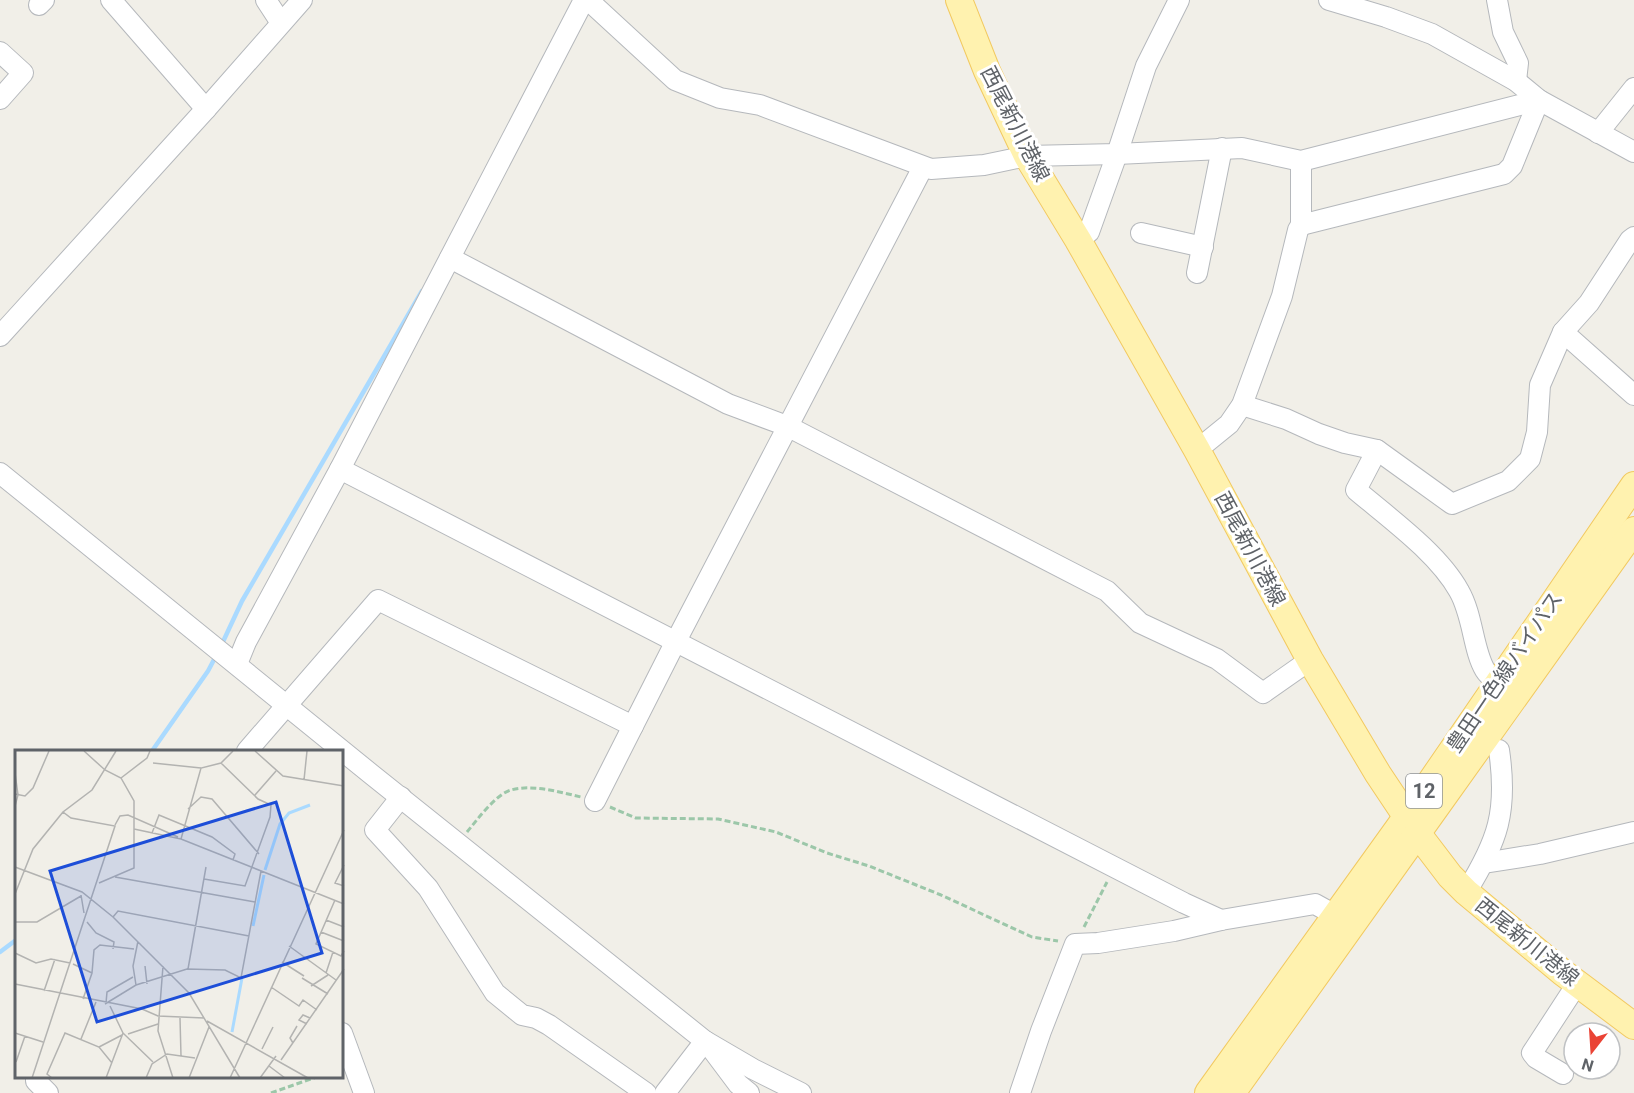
<svg xmlns="http://www.w3.org/2000/svg" width="1634" height="1093" font-family="Roboto,'Noto Sans JP',sans-serif">
<style>
.lines{fill:none;stroke-linecap:round;stroke-linejoin:round}
.stream{stroke:#aadaff;stroke-width:4.5}
.minor-casing{stroke:#b5b8bc;stroke-width:22}
.major-casing{stroke:#f2c960;stroke-width:28}
.path{stroke:#9cc7a9;stroke-width:3;stroke-dasharray:6 3;stroke-linecap:butt}
.minor{stroke:#fff;stroke-width:20}
.major{stroke:#fff2af;stroke-width:26}
.labels{text-anchor:middle;dominant-baseline:central;stroke-width:6;stroke-linejoin:round;paint-order:stroke}
.shield{fill:#fff;stroke:#8f9295;stroke-width:1.5}
.shield-label{font-size:20px;font-weight:bold;fill:#5f6368}
.street-label{font-size:21px;fill:#5f6368;stroke:#fff}
.inset-river{fill:none;stroke:#aadaff;stroke-width:3}
.inset-road{fill:none;stroke:#b3b3b1;stroke-width:1.5}
.view{fill:#1d4ed8;fill-opacity:0.15;stroke:#1d4ed8;stroke-width:3}
.inset-edge{fill:none;stroke:#5f6368;stroke-width:3}
</style>
<rect width="100%" height="100%" fill="#f1efe8"/>
<g class="lines">
<g class="stream">
<polyline points="221,646 242,601 422,291"/>
<polyline points="152,751 208,671 217,654"/>
<polyline points="0,952 16,940"/>
</g>
<g class="minor-casing">
<g id="minor">
<polyline points="111,0 206,109"/>
<polyline points="266,0 281,23"/>
<polyline points="588,0 675,80 720,98 760,105 931,169 984,165 1027,156 1117,154 1242,148 1301,161 1539,100"/>
<polyline points="1329,0 1386,17 1432,34 1516,81 1539,100 1634,152"/>
<polyline points="1497,0 1503,32 1518,63 1516,81"/>
<polyline points="39,5 44,0"/>
<polyline points="0,52 23,73 0,99"/>
<polyline points="1598,133 1634,88"/>
<polyline points="1301,225 1504,174 1512,166 1539,100"/>
<polyline points="1141,233 1203,247"/>
<polyline points="1078,240 1089,232 1117,154 1146,66 1179,0"/>
<polyline points="450,258 728,404 787,426 1107,591 1140,623 1217,659 1263,693 1310,660"/>
<polyline points="1197,273 1222,148"/>
<polyline points="1563,332 1634,395"/>
<polyline points="0,336 206,109 302,0"/>
<polyline points="1242,405 1286,419 1319,434 1345,443 1377,450 1452,504 1508,481 1530,459 1537,432 1540,385 1563,332 1589,303 1630,240 1634,237"/>
<polyline points="1197,450 1229,424 1242,405 1282,296 1298,230 1301,225 1301,161"/>
<path d="M1377,450L1356,490C1389,518 1438,553 1459,591C1473,615 1473,650 1485,670C1488,675 1493,679 1498,683"/>
<polyline points="340,469 1184,903 1221,920"/>
<polyline points="0,473 371,774 705,1041 753,1069 801,1093"/>
<polyline points="237,664 246,642 340,469 584,0"/>
<polyline points="247,751 378,600 633,726"/>
<polyline points="401,797 375,830 428,888 495,993 522,1015 536,1018 549,1025 646,1093"/>
<polyline points="595,801 676,641 923,167"/>
<polyline points="1484,863 1540,854 1634,832"/>
<path d="M1466,892C1498,841 1508,811 1499,750"/>
<polyline points="342,1033 364,1093"/>
<polyline points="711,1048 738,1084 749,1093"/>
<polyline points="1563,1074 1536,1058 1532,1053 1577,984"/>
<polyline points="36,1076 36,1081 48,1093"/>
<polyline points="665,1093 705,1041"/>
<polyline points="1020,1093 1041,1031 1075,944 1098,943 1174,931 1221,920 1315,904 1335,915"/>
</g>
</g>
<g class="major-casing">
<g id="major">
<polyline points="959,0 987,71 1027,156 1078,240 1197,450 1310,660 1378,774 1418,834 1450,876 1466,892 1562,972 1634,1026"/>
<polyline points="1208,1093 1407,816 1634,485"/>
<path d="M1232,1093C1365,905 1501,718 1634,530"/>
</g>
</g>
<g class="path">
<polyline points="610,807 636,818 718,819 776,832 827,853 869,866 941,895 1032,937 1058,941"/>
<path d="M467,832C477,820 496,794 511,790C533,784 559,792 581,797"/>
<polyline points="1084,927 1107,882"/>
<polyline points="271,1093 319,1076"/>
</g>
<use href="#minor" class="minor"/>
<use href="#major" class="major"/>
</g>
<g class="labels">
<rect class="shield" x="1406" y="774" width="36" height="34" rx="4.5"/>
<g class="shield-label">
<text x="1424" y="791">12</text>
</g>
<g class="street-label">
<text transform="translate(1015 124) rotate(63)">西尾新川港線</text>
<text transform="translate(1250 549) rotate(62)">西尾新川港線</text>
<text transform="translate(1505 672) rotate(-56)">豊田一色線バイパス</text>
<text transform="translate(1527 942) rotate(39)">西尾新川港線</text>
</g>
</g>
<g transform="translate(15 750)">
<rect width="328" height="328" fill="#f1efe8"/>
<path class="inset-river" d="M250,120L265,74L274,63L295,55M238,176L249,125M217,282L227,228"/>
<path class="inset-road" d="M69,1L90,20L106,28L119,51V118L84,133M240,1L268,26L329,36M138,13L186,18M0,23L3,45L0,56M106,28L132,8L135,1M289,30L292,1M0,44L10,46L18,38L34,1M240,45L261,21M173,59L186,47L197,49L244,104M100,75L105,66L113,65L163,87M119,79L166,89L329,154M137,83L144,65L197,87L220,104L218,110M166,89L186,18L206,13L218,1M329,115L320,133L329,136M0,117L67,142L98,167L174,243L225,328M100,127L240,152M189,129L230,136L255,67L256,55L243,49L206,13M0,144L18,99L48,62M66,145L69,163M320,150L301,194L326,206L329,201M98,167L103,161L234,186M311,170L329,177M0,172H22L66,146M72,172L81,183L99,192L98,199M306,182L329,191M274,196L321,230M0,203L21,213L36,209L55,213M267,212L289,226M58,214L77,223M130,216L132,234M148,216L143,281L158,328M173,219L191,117M311,223L318,202M287,228L313,244M0,234L127,259L143,266L189,268M121,235L118,216L123,191M296,236L313,225M256,237L284,256L288,250L302,260M29,241L40,209M68,249L77,223L79,200L85,195L119,199M91,253L92,242L118,227M90,254L121,235L172,219L210,220L226,228L246,121M95,256L108,283M165,268L166,306M192,271L293,328M292,274L284,270L288,265L295,268M0,283L28,292M113,284L143,274M66,289L81,252M278,293L275,288L282,276M84,297L107,285M247,299L258,277M266,310L329,219M1,312L10,286M254,316L270,328M17,328L100,76L56,68L48,62L77,40L101,1M37,328L32,324L50,283L84,297L97,313M91,328L108,283L138,312M131,328L137,314L152,304L180,308M174,328L194,277M215,328L329,80M245,328L261,306"/>
<path class="view" d="M261,52L307,203L82,272L35,121Z"/>
<rect width="328" height="328" class="inset-edge"/>
</g>
<g transform="translate(1592 1051) rotate(197)"><circle r="28" fill="#ffffff" stroke="#bfc1c3" stroke-width="1.5"/>
<path d="M0-4.5L10 22L0 15L-10 22Z" fill="#ea4335"/>
<text y="-9" font-size="16" font-weight="bold" text-anchor="middle" fill="#5f6368">N</text>
</g>
</svg>
